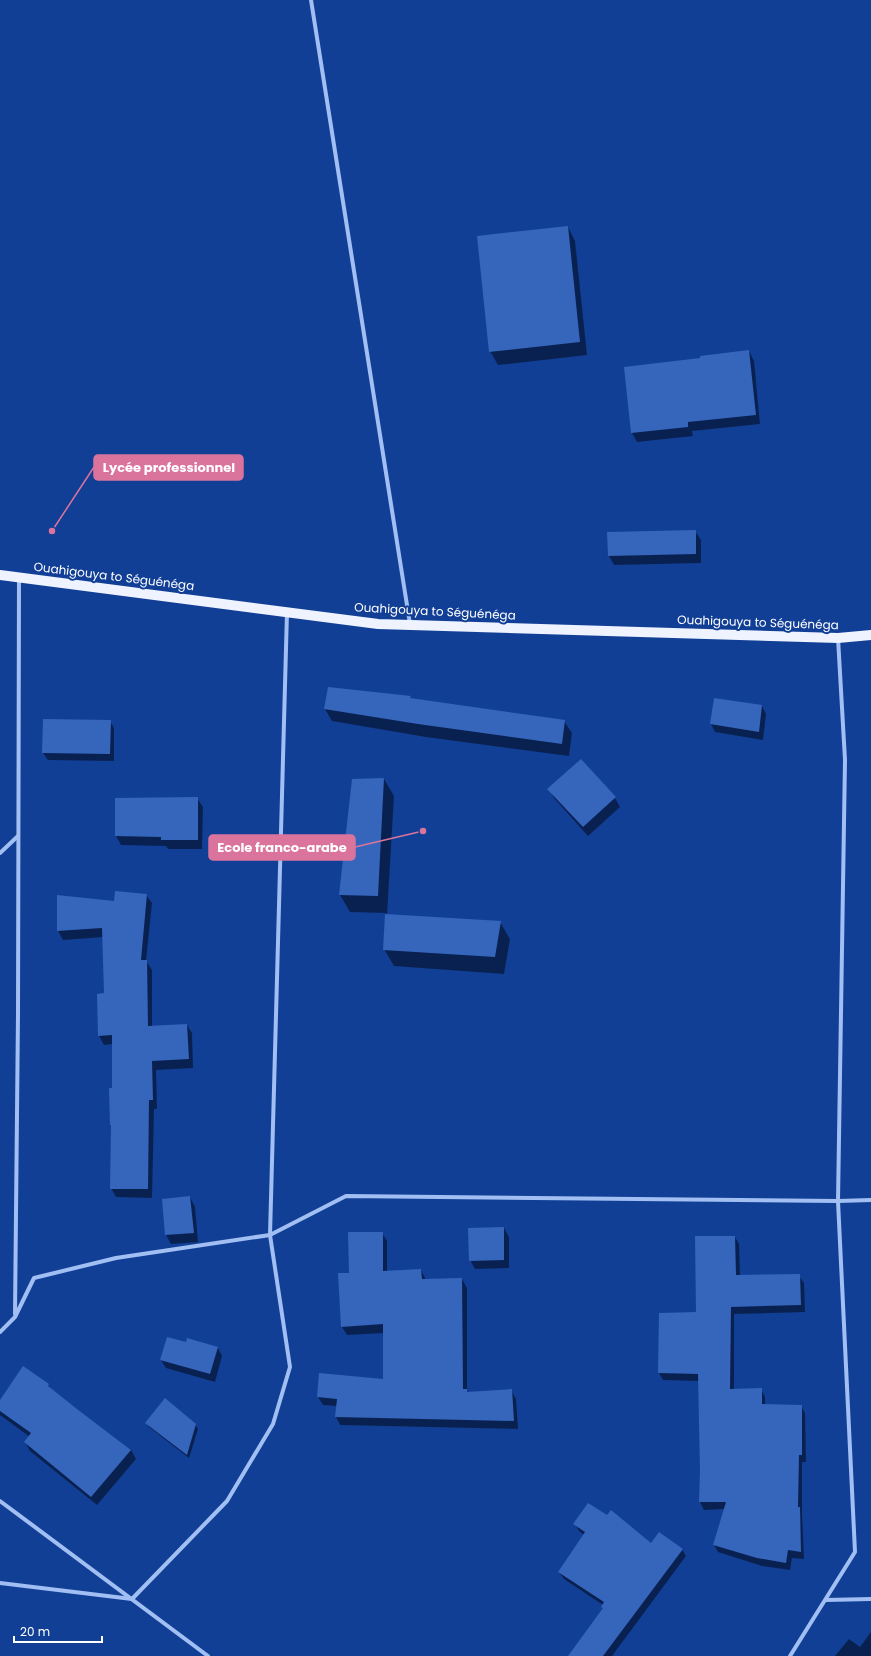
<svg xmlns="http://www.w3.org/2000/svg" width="871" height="1656" font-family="Poppins,sans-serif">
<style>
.shadow{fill:#0007}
.building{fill:#3665bc}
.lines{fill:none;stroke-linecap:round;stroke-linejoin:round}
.street{stroke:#a2bff3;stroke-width:4}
.primary{stroke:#eef3ff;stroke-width:10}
.labels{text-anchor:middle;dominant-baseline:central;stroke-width:4;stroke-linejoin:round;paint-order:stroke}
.street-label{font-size:12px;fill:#fff;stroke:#123f96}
.leader{fill:none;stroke:#da749d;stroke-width:1.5}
.callout-dot{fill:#da749d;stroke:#123f96;stroke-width:1.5}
.callout{fill:#da749d;stroke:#da749d;stroke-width:1.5}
.callout-label{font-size:13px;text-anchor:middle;font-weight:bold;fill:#fff}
</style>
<rect width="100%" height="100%" fill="#123f96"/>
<g class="shadow">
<polygon points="568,227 575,241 587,355 498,365 490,351"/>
<polygon points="749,351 754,361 760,424 692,431 693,436 637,442 632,433 701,359"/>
<polygon points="695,531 701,540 701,563 614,565 609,556"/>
<polygon points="410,697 412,700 564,721 572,733 569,756 426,737 332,721 325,709"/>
<polygon points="714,699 762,706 766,714 763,740 715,732 711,724"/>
<polygon points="110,721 114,728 114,761 48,760 43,753"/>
<polygon points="581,760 615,798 620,807 588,836 554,798 549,789"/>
<polygon points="384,779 394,796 387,915 500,922 510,939 504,974 394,966 384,949 386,913 350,912 340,895 353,780"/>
<polygon points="197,798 203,807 202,849 168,849 166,846 121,845 116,836"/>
<polygon points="146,895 152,903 146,961 152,970 152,1027 187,1025 192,1033 193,1068 156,1070 157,1109 154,1109 152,1198 116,1197 111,1188 113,1044 104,1045 99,1036 105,994 104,937 63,940 58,931 58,896 115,902"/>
<polygon points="190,1197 195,1207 198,1242 171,1244 166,1235 163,1200"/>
<polygon points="504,1228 509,1237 509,1268 475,1269 470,1260"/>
<polygon points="382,1233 387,1241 387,1272 421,1270 426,1280 462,1279 467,1288 467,1391 468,1393 511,1390 516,1399 518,1429 340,1425 336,1417 337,1406 323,1405 318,1397 384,1380 384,1333 347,1335 342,1327 350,1274"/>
<polygon points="735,1237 739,1244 740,1276 799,1276 804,1283 805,1312 734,1314 734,1390 761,1389 765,1397 765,1405 801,1406 805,1413 806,1462 802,1462 802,1514 804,1559 792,1558 790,1570 762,1566 718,1552 714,1545 725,1509 704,1510 700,1502 701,1471 699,1381 663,1380 659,1373 697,1313"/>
<polygon points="188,1340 218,1348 222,1356 215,1382 166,1368 161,1360 187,1344"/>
<polygon points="48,1385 50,1389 131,1450 136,1459 97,1505 30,1451 25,1442 30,1437 0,1415 0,1402"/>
<polygon points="146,1423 195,1424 198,1429 189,1458 149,1427"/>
<polygon points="575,1524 651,1544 682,1549 686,1556 612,1656 570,1656 604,1609 603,1605 564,1579 559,1572 584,1535 579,1531"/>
<polygon points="871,1632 871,1656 835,1656 849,1639 860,1647"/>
</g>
<g class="building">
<polygon points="568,226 580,342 489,352 477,236"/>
<polygon points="749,350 756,415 688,422 688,427 631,433 624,367 700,358 700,356"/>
<polygon points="696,530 696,554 608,556 607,532"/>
<polygon points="328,687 411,696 410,698 565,720 562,744 418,724 324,709"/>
<polygon points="714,698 762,705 759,732 710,724"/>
<polygon points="43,719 111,720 110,754 42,753"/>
<polygon points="581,759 616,797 583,827 547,789"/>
<polygon points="384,778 378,896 339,895 352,779"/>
<polygon points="198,797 198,840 161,840 161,837 115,836 115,798"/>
<polygon points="115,891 147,894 141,960 147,960 148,1026 187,1024 189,1059 152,1061 153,1100 149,1100 148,1189 110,1189 111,1125 110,1125 109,1088 112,1088 112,1035 98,1036 97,994 104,993 102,928 57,931 57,895 114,901"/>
<polygon points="385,914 501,921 495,957 383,950"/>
<polygon points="190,1196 194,1233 165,1235 162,1199"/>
<polygon points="504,1227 504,1260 469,1261 468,1228"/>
<polygon points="348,1232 383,1232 383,1271 421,1269 422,1279 462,1278 463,1389 467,1389 467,1392 512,1389 514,1421 335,1417 337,1399 317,1397 319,1373 383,1379 383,1324 341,1327 338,1273 349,1273"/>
<polygon points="695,1236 735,1236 736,1275 800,1274 801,1305 731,1307 730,1389 762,1388 762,1404 802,1405 802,1455 799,1455 798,1507 800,1507 801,1552 788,1550 786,1563 757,1558 713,1545 726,1502 699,1502 700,1471 698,1374 658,1373 659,1313 696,1312"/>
<polygon points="167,1337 186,1342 187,1338 218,1347 210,1374 160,1360"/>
<polygon points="23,1366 49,1384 48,1386 77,1409 131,1450 91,1497 24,1442 31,1433 0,1411 0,1400"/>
<polygon points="165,1398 196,1424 187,1455 145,1423"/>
<polygon points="588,1503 607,1515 611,1510 651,1543 659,1532 683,1549 603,1656 568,1656 603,1608 601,1607 604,1602 558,1572 585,1532 573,1524"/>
</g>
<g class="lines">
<g class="street">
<polyline points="311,0 410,624"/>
<polyline points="0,853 18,836"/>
<polyline points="15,1314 18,1014 19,577"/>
<polyline points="0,1332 15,1317 34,1278 116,1258 270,1235 346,1196 838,1201 871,1200"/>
<polyline points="0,1501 208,1656"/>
<polyline points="0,1583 132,1599 227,1501 273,1424 290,1367 270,1235 287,612"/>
<polyline points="826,1600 871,1599"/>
<polyline points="790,1656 855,1552 838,1201 845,760 838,638"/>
</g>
<polyline class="primary" points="0,575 378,624 838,638 871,635"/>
</g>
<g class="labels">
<g class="street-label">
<text transform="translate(114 576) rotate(7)">Ouahigouya to Séguénéga</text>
<text transform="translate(435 611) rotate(3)">Ouahigouya to Séguénéga</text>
<text transform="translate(758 622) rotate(2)">Ouahigouya to Séguénéga</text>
</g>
</g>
<path class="leader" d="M52 531L94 467M423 831L355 847"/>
<g class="callout-dot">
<circle cx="52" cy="531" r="4"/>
<circle cx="423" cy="831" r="4"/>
</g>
<g class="callout">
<rect x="94" y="455" width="149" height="25" rx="4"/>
<rect x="209" y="835" width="146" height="25" rx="4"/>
</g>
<g class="callout-label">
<text x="169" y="472">Lycée professionnel</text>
<text x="282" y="852">Ecole franco-arabe</text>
</g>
<path d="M14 1636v6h88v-6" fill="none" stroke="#ffffff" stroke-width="2"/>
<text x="20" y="1636" font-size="12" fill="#ffffff" stroke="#123f96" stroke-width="3" paint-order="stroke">20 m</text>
</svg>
